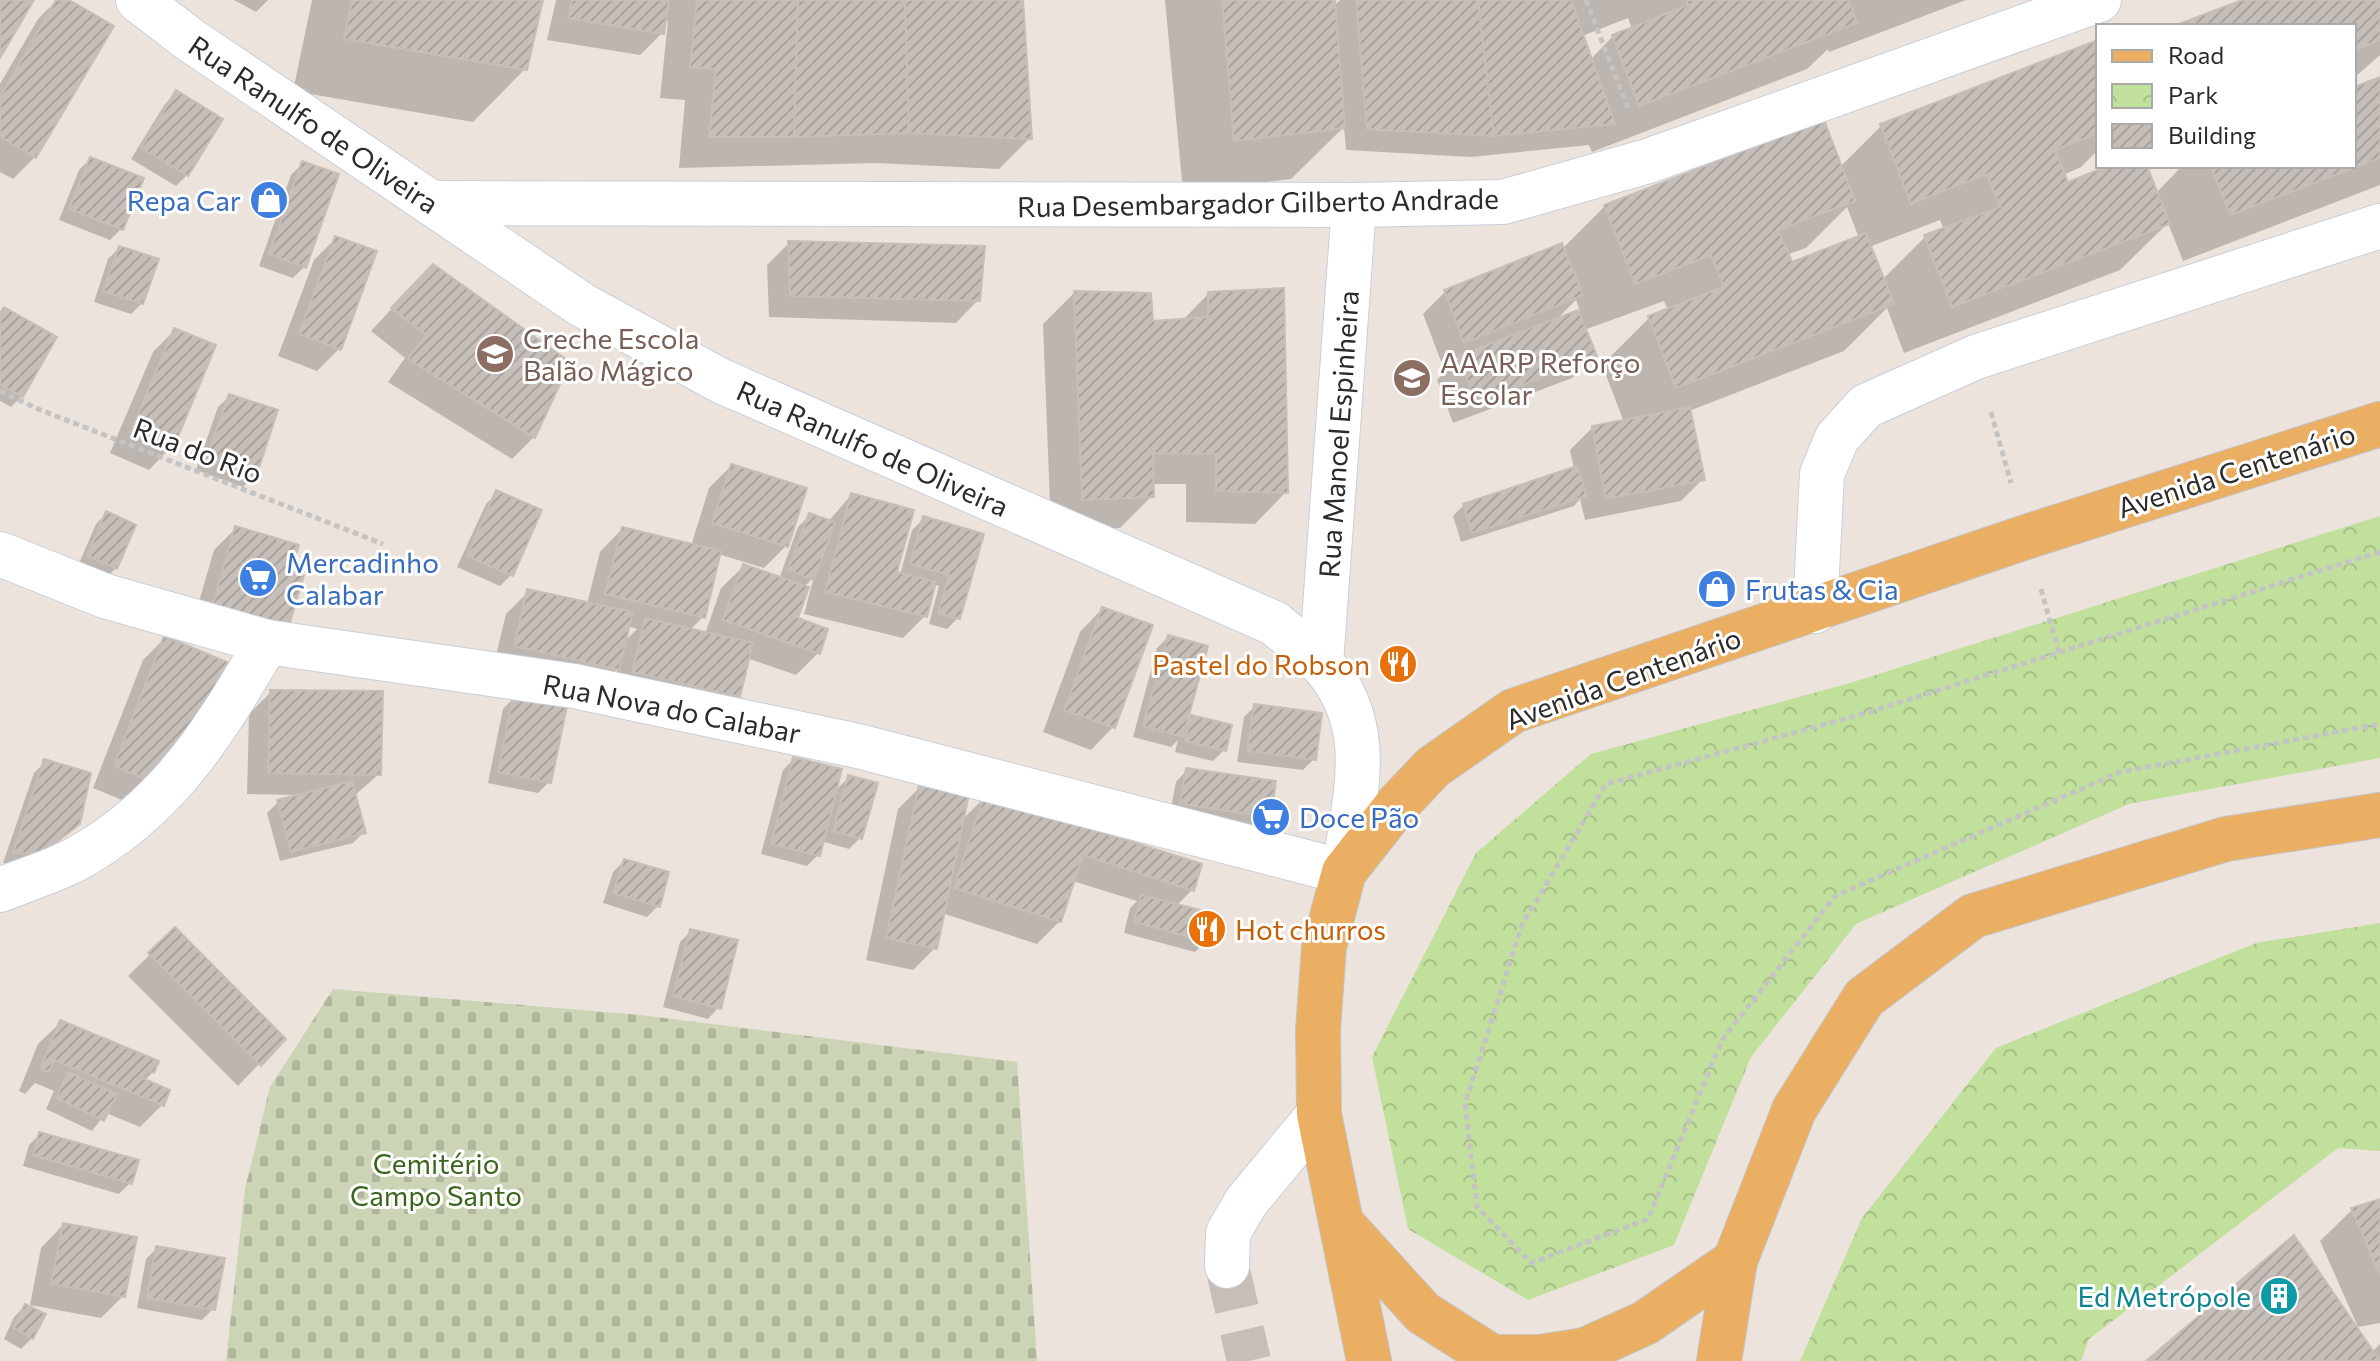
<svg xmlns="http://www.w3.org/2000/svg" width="2380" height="1361" font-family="Commissioner,sans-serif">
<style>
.cemetery{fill:url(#cemetery-stones)}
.park{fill:url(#park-crowns)}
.shadow{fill:#0003;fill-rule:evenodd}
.building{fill:url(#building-hatch);stroke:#c7beb7;stroke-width:2}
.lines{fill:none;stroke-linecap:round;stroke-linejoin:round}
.minor-tunnel{stroke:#c5beb9;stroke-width:44;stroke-dasharray:44 22;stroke-linecap:butt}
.minor-casing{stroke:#c9cfd8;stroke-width:46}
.major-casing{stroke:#c4c4c4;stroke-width:46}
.path{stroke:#c4c4c4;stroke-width:5;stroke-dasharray:6 4;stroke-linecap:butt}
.minor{stroke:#fff;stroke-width:44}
.major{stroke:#ebaf63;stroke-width:44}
.labels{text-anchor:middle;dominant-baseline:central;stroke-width:6;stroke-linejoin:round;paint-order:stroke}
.street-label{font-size:28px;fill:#2b2b2b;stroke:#fff}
.shop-label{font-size:28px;fill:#366cbe;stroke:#fff;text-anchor:start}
.education-label{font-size:28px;fill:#785e54;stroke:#fff;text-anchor:start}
.food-label{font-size:28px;fill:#c56008;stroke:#fff;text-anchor:end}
.park-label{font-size:28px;fill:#3b651d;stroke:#fff}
.culture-label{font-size:28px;fill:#0d838f;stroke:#fff;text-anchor:end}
</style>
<defs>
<pattern id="cemetery-stones" width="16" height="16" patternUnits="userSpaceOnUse" patternTransform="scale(2)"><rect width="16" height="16" fill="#cbd5b5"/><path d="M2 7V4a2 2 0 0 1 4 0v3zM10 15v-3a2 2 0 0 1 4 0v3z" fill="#aeb79c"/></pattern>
<pattern id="park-crowns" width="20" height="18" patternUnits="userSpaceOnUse" patternTransform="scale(2)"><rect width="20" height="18" fill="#c1e09c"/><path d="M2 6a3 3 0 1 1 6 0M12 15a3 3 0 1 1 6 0" fill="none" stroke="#a6c087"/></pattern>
<pattern id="building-hatch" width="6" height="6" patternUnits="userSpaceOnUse" patternTransform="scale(2)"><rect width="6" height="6" fill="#c5beb9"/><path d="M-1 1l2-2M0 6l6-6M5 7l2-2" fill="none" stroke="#a9a39f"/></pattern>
</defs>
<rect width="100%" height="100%" fill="#ece3dd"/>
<polygon class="cemetery" points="333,989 640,1015 1017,1062 1037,1361 226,1361 245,1189 270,1087"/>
<g class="park">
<polygon points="2380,516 2380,758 2129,804 1856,924 1751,1057 1674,1245 1528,1300 1408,1229 1372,1057 1476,853 1591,754 1850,683"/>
<polygon points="2380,923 2380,1151 2338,1148 2089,1339 2081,1361 1800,1361 1862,1218 1996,1048 2256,943"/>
</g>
<g class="shadow">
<polygon points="57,0 65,0 35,157 13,179 0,172 0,84 38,19"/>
<polygon points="234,0 268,0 256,12"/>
<polygon points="312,0 541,0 525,69 473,122 293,91"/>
<polygon points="556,0 1021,0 1030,138 999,169 876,163 679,168 685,100 660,98 668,21 664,21 662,33 640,55 547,40"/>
<path d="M1165,0H1333L1334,6L1340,0H1966L1829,52L1828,49L1807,69L1592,152L1589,145L1471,157L1346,150L1344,127L1291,179L1183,192ZM1628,18L1632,29L1613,36L1590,60L1582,36Z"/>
<polygon points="2247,0 2380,0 2380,55 2354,78 2354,26 2179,26"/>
<path d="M2098,42V150L2081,167L2063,175L2067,184L2113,166H2145L2156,193L2182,166H2354V89L2380,79V185L2183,261L2168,223L2120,270L1904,353L1887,308L1844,351L1689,411L1703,479L1681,501L1585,520L1580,499L1574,506L1461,542L1453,516L1464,505L1574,469L1570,450L1592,428L1624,422L1602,365L1649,318L1668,310L1664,301L1584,330L1594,355L1572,378L1453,423L1437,380L1460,357L1442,364L1423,314L1445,292L1562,249L1605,206L1840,167L1881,126ZM1847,207L1859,238L1790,265L1786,255L1806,248ZM1940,220L1944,230L1925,237L1882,280L1869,247ZM1576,300L1580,311L1555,321Z"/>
<polygon points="176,93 220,120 187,175 176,186 131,159 165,104"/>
<polygon points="90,159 121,229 110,240 59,220 79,170"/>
<polygon points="302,164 304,267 293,278 259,266 291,175"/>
<polygon points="336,238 339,349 317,371 278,356 314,260"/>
<polygon points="789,243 978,300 956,323 769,317 767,265"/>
<polygon points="119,248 142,303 131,314 94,302 108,259"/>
<polygon points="411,288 534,437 512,459 388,382 405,358 371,331"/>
<polygon points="1074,293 1151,323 1182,321 1209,293 1286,492 1255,524 1186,522 1186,484 1151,484 1152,496 1120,528 1051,530 1043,324"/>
<polygon points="0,313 22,396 11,407 0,401"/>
<polygon points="175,330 171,447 149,470 110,453 153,352"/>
<polygon points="230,396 254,476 243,487 196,470 218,407"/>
<path d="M731,466L786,546L764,568L718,554L703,617L689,631L705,634L721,588L744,566L779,579L798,527L809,516L828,522L851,495L895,574L900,575L912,530L924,518L981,535L958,618L947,629L929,624L939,586L933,584L925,616L903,638L804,614L814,577L804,587L796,619L818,653L796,675L747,658L738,696L716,719L611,694L618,668L595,691L493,668L506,614L528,592L587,604L600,552L622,529L691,546L709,488ZM627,626L637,629L623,643Z"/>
<polygon points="497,493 511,575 500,586 457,567 486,504"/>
<polygon points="107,513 116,568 105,579 77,568 96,524"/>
<polygon points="236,528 296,546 191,629 214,550"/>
<polygon points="1102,609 1150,627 1113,727 1091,750 1043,732 1080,632"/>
<polygon points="1168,637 1185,724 1192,717 1224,750 1213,761 1175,752 1178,740 1171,747 1133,737 1157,648"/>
<polygon points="165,638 229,665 139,807 93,788 143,660"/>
<polygon points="271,692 379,774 354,796 364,832 353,843 280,861 267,813 278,802 298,795 247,794 249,714"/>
<polygon points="514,698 549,782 538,793 488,783 503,709"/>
<polygon points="1255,706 1314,759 1303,770 1237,762 1244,717"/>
<polygon points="794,759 834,792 849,777 860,838 849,849 821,841 818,855 807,866 761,854 783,770"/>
<polygon points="45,762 79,823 28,864 3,863 34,773"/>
<polygon points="1187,770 1269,816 1258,827 1170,814 1176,782"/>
<polygon points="920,787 962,820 985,797 1192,890 1176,906 1206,941 1195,952 1124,933 1130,908 1137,901 1073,881 1060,921 1037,944 942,913 935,948 913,970 866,960 898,809"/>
<polygon points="624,861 658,906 647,917 603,903 613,872"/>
<polygon points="175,930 283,1039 238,1086 128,976"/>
<polygon points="691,931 719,1007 708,1019 663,1007 680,942"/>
<polygon points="61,1022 153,1072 144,1081 162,1105 140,1127 106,1113 92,1131 46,1109 54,1091 35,1083 25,1094 19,1091 38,1044"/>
<polygon points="40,1134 130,1183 119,1194 23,1166 29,1145"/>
<polygon points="2380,1201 2380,1323 2358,1327 2320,1241 2352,1210"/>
<polygon points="63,1225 123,1296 101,1318 30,1305 41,1248"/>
<polygon points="157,1248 213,1309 202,1320 137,1308 146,1259"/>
<polygon points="25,1306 32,1338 21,1349 4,1339 14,1317"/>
<polygon points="2380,1344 2380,1361 2150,1361 2373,1351"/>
</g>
<g class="building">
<polygon points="0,0 34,0 0,58"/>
<polygon points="56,0 69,0 114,26 36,158 0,137 0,97"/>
<polygon points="352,0 543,0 527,70 344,39"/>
<polygon points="572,0 669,0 664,34 568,18"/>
<polygon points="697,0 798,0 794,137 709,137 716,69 690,67"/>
<polygon points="798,0 905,0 909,133 794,137"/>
<polygon points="905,0 1023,0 1032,139 909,133"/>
<polygon points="1222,0 1335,0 1345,128 1234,141"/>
<polygon points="1356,0 1478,0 1494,136 1367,129"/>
<polygon points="1478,0 1571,0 1615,124 1494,136"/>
<polygon points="1686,0 1849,0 1857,23 1639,106 1612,35 1688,5"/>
<polygon points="2242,0 2380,0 2380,40 2354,50 2354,26 2174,26"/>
<polygon points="2098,40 2098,133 2055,150 2068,182 2108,166 2147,166 2170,224 1952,307 1924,235 2000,207 1987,174 1911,204 1880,124"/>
<polygon points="2380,77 2380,158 2230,215 2211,166 2354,166 2354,87"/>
<polygon points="176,90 223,119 188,176 141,148"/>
<polygon points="1824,120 1855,201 1778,230 1792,262 1866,233 1894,304 1676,388 1648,316 1724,287 1711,255 1635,284 1604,205"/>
<polygon points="90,157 144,178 123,230 69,209"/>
<polygon points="302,161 339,174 306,268 269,254"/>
<polygon points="335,236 377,251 341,350 299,334"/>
<polygon points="788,241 985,246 980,301 790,296"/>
<polygon points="1562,243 1583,295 1464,343 1444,290"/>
<polygon points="119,246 159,259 143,304 103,291"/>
<polygon points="433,264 570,362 535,438 408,359 426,335 391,308"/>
<polygon points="1284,288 1288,493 1216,491 1216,454 1153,453 1154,497 1082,500 1074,291 1151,293 1153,321 1208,317 1208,292"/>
<polygon points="4,307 57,337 23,397 0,385 0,313"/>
<polygon points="1578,310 1597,356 1476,403 1458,356"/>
<polygon points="174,328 216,345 173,449 131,431"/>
<polygon points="229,394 278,410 256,477 206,459"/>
<polygon points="1690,407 1705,480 1606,499 1592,426"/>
<polygon points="731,464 807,488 788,547 712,523"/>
<polygon points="1577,466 1587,496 1472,533 1463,504"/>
<polygon points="496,490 542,510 513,576 467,556"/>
<polygon points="851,493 914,510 897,572 936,582 927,617 825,592"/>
<polygon points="106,511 136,525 117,569 87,556"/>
<polygon points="809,513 835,522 814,580 788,570"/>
<polygon points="923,516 984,534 960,619 938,613 949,575 910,564"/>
<polygon points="235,526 299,545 291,571 304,575 288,629 212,607"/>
<polygon points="622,527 721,551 705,618 605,594"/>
<polygon points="743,564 809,587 798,618 828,629 820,654 723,620"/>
<polygon points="527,589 633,612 619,670 514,646"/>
<polygon points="1102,607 1153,625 1115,728 1064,710"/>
<polygon points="645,618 753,643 740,697 632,672"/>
<polygon points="1168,635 1208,646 1183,737 1143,726"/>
<polygon points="164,636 232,664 162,786 114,766"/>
<polygon points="270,690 383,691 381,775 268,773"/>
<polygon points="513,696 567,706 551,783 498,772"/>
<polygon points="1254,704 1322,713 1316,760 1247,751"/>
<polygon points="1191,715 1232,725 1226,751 1185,741"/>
<polygon points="793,757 842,769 820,856 771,844"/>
<polygon points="44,759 91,773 80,824 41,854 13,853"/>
<polygon points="1186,768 1276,781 1271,817 1180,804"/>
<polygon points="848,775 878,783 862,839 833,831"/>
<polygon points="352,781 366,833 291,852 277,800"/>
<polygon points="919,785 969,794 937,949 886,938"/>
<polygon points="984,795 1202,864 1194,891 1083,855 1061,922 954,888"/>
<polygon points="624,859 669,872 660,907 613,893"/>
<polygon points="1141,895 1216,914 1208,942 1134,922"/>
<polygon points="175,927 286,1039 261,1066 148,953"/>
<polygon points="690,929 738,940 721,1009 673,996"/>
<polygon points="60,1020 159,1061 154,1073 146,1069 142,1078 170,1090 164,1106 54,1060 49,1072 40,1069"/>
<polygon points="68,1072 117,1094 104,1121 56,1098"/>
<polygon points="39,1132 139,1160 132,1184 33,1155"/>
<polygon points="2380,1199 2380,1275 2351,1208"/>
<polygon points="63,1223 137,1237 125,1297 51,1284"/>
<polygon points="2294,1235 2380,1361 2146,1361"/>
<polygon points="156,1246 225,1258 215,1310 147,1298"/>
<polygon points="25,1304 46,1314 33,1339 13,1328"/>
</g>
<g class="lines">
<polyline class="minor-tunnel" points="1227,1266 1249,1361"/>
<g class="minor-casing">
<g id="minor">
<polyline points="432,203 1354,205 1503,202 1648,161 2099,0"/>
<path d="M0,554L105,596L267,642L574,686L858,746L1344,872C1354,797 1378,726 1322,664C1308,649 1289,636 1274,623L721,381L582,305L189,39L138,0"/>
<polyline points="1815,611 1822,474 1837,438 1866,406 1976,357 2380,226"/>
<polyline points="1321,663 1354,205"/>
<path d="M0,890C29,878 64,868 90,851C175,799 218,725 267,642"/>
<polyline points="1227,1266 1228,1233 1246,1202 1319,1114"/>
</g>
</g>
<g class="major-casing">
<g id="major">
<polyline points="1343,1225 1423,1313 1492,1357 1540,1357 1585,1350 1645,1323 1735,1261"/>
<polyline points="1369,1361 1319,1114 1318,1030 1324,947 1344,872 1396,806 1433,767 1513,711 2026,537 2380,424"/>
<polyline points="1719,1361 1735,1261 1794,1110 1864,998 1973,916 2226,839 2380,815"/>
</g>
</g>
<g class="path">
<polyline points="1586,0 1629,111"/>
<polyline points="0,391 38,409 383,544"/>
<polyline points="1991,412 2011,483"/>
<polyline points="2380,552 1859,715 1606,784 1522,925 1465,1104 1477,1207 1531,1263 1648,1219 1722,1040 1835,896 2120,772 2380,724"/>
<polyline points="2041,589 2059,653"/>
</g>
<use href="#minor" class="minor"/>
<use href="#major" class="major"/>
</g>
<defs>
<g id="shop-disc" transform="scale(2)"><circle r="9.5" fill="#3f7fe0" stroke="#fff"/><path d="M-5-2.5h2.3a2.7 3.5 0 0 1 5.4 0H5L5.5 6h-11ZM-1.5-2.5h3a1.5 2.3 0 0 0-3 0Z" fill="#fff"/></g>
<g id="school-disc" transform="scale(2)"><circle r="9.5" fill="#8d6e63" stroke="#fff"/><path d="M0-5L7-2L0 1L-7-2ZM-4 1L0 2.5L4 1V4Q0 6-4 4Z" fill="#fff"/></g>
<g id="supermarket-disc" transform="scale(2)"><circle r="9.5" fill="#3f7fe0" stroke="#fff"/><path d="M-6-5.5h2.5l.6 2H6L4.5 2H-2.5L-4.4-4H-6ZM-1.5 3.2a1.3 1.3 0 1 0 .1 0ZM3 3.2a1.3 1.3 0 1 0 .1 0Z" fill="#fff"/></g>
<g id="restaurant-disc" transform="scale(2)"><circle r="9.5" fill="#e8710a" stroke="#fff"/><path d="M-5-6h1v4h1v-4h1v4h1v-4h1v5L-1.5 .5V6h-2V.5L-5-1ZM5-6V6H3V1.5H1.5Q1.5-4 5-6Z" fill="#fff"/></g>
<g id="building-disc" transform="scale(2)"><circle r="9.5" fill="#0f9aa8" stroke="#fff"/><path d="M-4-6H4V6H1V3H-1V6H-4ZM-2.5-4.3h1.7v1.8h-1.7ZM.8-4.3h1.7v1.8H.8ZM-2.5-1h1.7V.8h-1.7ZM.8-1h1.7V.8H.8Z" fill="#fff"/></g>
</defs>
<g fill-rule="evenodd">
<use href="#shop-disc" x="269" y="200"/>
<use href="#school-disc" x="495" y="354"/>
<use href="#school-disc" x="1412" y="378"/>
<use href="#supermarket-disc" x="258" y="578"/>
<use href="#shop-disc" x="1717" y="589"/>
<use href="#restaurant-disc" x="1398" y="664"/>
<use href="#supermarket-disc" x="1271" y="817"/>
<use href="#restaurant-disc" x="1207" y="929"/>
<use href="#building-disc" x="2279" y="1296"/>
</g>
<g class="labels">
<g class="street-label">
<text transform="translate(314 124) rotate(34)">Rua Ranulfo de Oliveira</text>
<text transform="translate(1258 202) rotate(-1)">Rua Desembargador Gilberto Andrade</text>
<text transform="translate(1338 434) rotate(-86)">Rua Manoel Espinheira</text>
<text transform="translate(873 448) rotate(24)">Rua Ranulfo de Oliveira</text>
<text transform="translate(198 450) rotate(21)">Rua do Rio</text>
<text transform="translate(2236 470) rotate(-18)">Avenida Centenário</text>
<text transform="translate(1623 678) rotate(-20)">Avenida Centenário</text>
<text transform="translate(672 708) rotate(11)">Rua Nova do Calabar</text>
</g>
<g class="shop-label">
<text x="241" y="200" text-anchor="end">Repa Car</text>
<text x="286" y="562">Mercadinho<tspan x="286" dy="32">Calabar</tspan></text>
<text x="1745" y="589">Frutas &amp; Cia</text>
<text x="1299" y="817">Doce Pão</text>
</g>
<g class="education-label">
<text x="523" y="338">Creche Escola<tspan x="523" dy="32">Balão Mágico</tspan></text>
<text x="1440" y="362">AAARP Reforço<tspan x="1440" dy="32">Escolar</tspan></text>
</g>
<g class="food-label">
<text x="1370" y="664">Pastel do Robson</text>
<text x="1235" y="929" text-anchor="start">Hot churros</text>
</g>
<g class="park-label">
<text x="436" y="1163">Cemitério<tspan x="436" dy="32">Campo Santo</tspan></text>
</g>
<g class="culture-label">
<text x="2251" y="1296">Ed Metrópole</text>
</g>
</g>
<rect x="2096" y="24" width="260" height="144" fill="#ffffff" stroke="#aaaaaa" stroke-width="2"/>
<rect x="2112" y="50" width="40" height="12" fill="#ebaf63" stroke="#aaaaaa" stroke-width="2"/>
<text x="2168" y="64" font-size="24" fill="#2b2b2b">Road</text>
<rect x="2112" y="84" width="40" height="24" fill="url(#park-crowns)" stroke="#aaaaaa" stroke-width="2"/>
<text x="2168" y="104" font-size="24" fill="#2b2b2b">Park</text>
<rect x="2112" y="124" width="40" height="24" fill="url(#building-hatch)" stroke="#aaaaaa" stroke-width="2"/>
<text x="2168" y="144" font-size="24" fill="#2b2b2b">Building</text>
</svg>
